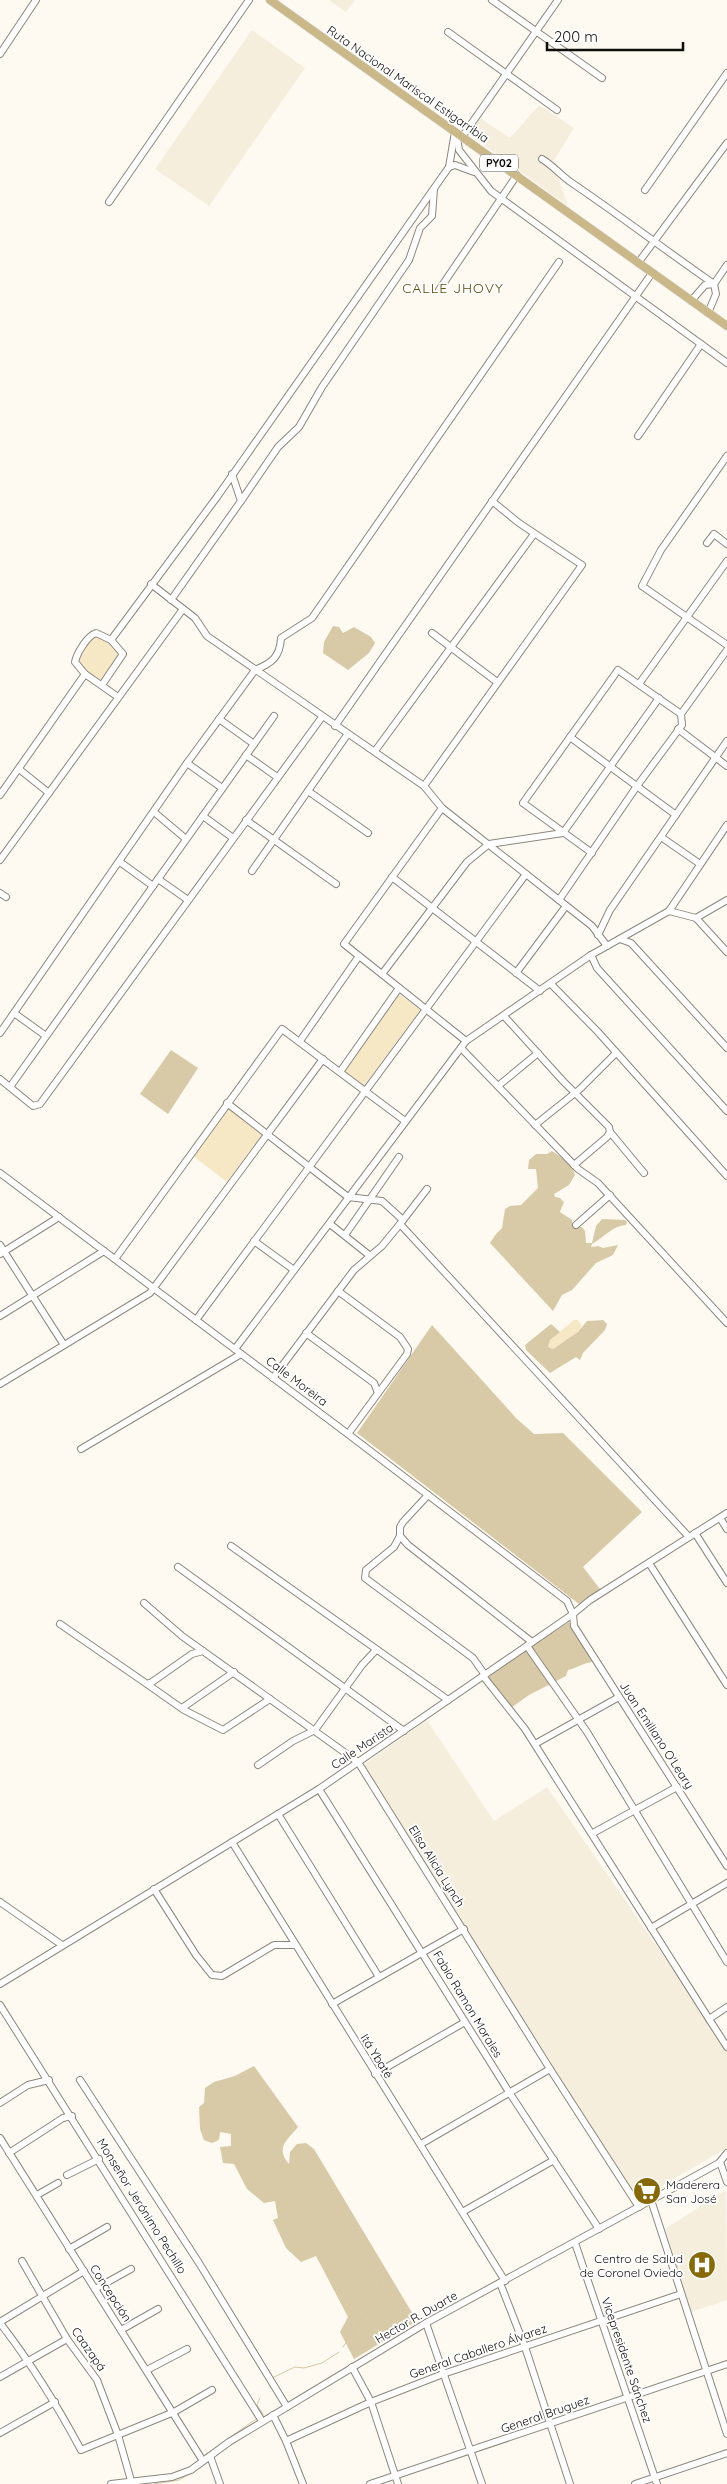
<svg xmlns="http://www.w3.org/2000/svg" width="727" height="2484" font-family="Quicksand,sans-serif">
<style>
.built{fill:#f5eedd}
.green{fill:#f6e8c4}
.forest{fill:#d8caa7}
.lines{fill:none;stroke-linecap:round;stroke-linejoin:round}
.stream{stroke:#d6c8a5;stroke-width:1}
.minor-casing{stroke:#8b877f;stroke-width:8}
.major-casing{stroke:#d8d8d8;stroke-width:9}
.minor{stroke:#fff;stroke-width:6}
.major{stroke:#cab889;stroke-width:8}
.labels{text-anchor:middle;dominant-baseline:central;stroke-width:4;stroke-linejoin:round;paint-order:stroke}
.shield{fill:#fff;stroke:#565654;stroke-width:1}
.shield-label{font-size:11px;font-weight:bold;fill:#0e0d0a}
.street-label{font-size:12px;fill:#0e0d0a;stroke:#fff}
.poi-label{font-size:12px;fill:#0e0d0a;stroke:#fff;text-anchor:start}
.neighbourhood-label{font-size:14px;letter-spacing:1px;fill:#614d10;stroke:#fff}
</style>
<rect width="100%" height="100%" fill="#fefaf1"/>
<g class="built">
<polygon points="329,0 355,0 346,12"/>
<polygon points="252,30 305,68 209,206 155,169"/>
<polygon points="539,105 574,128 553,162 568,206 470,135 480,118 510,138"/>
<polygon points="427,1720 494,1821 547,1787 727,2048 727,2148 637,2200 359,1768"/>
<polygon points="726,2190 727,2300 691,2312 665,2229"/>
</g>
<g class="green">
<polygon points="96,636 102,637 120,655 102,680 98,680 79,666 78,659 92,638"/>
<polygon points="399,994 420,1010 364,1086 344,1071"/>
<polygon points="227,1107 262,1135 227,1182 192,1155"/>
<polygon points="574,1320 578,1320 582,1326 578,1332 553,1349 547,1347 550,1340"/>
</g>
<g class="forest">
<polygon points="333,626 339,627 343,633 354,627 371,637 375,643 369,653 348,670 323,653 324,642"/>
<polygon points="171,1050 198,1068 168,1114 140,1094"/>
<path d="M552,1151L571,1164L575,1175L569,1185L554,1194L555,1197L560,1198L564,1202L560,1212L572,1220V1226L582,1227L585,1231L586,1243H592L596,1226L602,1219L625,1220L627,1222L626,1225C612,1226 603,1238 592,1244L591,1247L598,1246L603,1248L618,1245L613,1255L596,1263L572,1290L562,1295L553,1311L490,1243L496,1234L502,1228L505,1209L510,1206L521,1205L538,1188L536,1169H528L529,1160L536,1154H547Z"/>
<polygon points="603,1320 607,1324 605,1330 583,1353 580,1360 576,1357 550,1373 526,1350 525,1345 551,1324 560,1332 550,1340 548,1347 553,1349 578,1332 587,1321"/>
<polygon points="432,1325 517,1419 534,1434 563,1433 642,1512 583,1567 603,1593 579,1604 357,1433"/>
<path d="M569,1622L595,1662C587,1661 577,1668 568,1670L566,1676L529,1695L508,1710L484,1677Z"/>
<path d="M254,2066L298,2127C287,2140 275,2148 289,2164L290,2152L297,2144L306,2143L314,2149L417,2321L354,2359L340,2332L348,2317L316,2256L301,2262L286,2248L273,2220L278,2218L275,2201L264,2203L247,2189L234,2164L223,2163L220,2147L231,2146V2134L220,2132L219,2140L212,2143L204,2140L200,2129L199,2107L204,2103L205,2088L214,2082L235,2076Z"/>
</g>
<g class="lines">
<g class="stream">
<polyline points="343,2347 368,2310 383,2279"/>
<polyline points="272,2378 295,2367 304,2368 322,2363 339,2352"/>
<polyline points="260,2398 257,2405 263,2414"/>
<polyline points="205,2455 256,2419"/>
<polyline points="154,2484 179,2480 201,2467"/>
</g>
<g class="minor-casing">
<g id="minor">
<polyline points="492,0 602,78"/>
<polyline points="448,32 557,110"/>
<polyline points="0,54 36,0"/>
<polyline points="462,137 558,0"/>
<polyline points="457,138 459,150 491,191 727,363"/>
<path d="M542,159C552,165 560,174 569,181C618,214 665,250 714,284L716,294L708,313"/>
<polyline points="449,167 455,165 474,172"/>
<polyline points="645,190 727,73"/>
<polyline points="109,202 249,0"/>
<polyline points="638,263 727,143"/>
<polyline points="439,290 517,175"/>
<polyline points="691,301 705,285 714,284 727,265"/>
<polyline points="638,436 701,344"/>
<polyline points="727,456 661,550 642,586 727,645"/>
<polyline points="241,501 278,447 299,427 322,387 409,260 420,228 432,216 434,189"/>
<polyline points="707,543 714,534 727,544"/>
<polyline points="151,584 195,618 207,636 424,786 442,808 592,926 607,946"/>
<polyline points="171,600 241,501 232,474"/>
<polyline points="432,633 497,682"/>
<polyline points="111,640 217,497 449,167 455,132"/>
<polyline points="639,684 727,561"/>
<path d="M102,685L123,654L111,640L96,633C87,636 77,653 75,662L85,674L118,697"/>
<polyline points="219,719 254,744"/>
<polyline points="335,726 652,273"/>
<polyline points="678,729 727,766"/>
<polyline points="570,737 676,815"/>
<polyline points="375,751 534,534"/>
<polyline points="246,755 277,777"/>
<polyline points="187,763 222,788"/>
<polyline points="19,769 49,793"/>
<polyline points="424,786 582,565 519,523 492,501"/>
<polyline points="308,791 368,833"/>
<polyline points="0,795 85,674"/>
<polyline points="442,808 344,944 466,1041"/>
<polyline points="154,812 186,839"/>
<polyline points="203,816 233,838"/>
<polyline points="246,820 336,884"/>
<polyline points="661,837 700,864"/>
<polyline points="592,853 523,803 618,670 681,714"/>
<polyline points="0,860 183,609"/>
<polyline points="120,862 153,886"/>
<polyline points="252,871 347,735"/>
<polyline points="392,877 540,991"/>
<polyline points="158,879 188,900"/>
<polyline points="0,893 6,897"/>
<polyline points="559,900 637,786 682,725 681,714 727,650"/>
<polyline points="669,911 696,918 727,952"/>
<polyline points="696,918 727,900"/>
<polyline points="598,935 610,910 727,741"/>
<polyline points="620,939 631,943 727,1048"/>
<polyline points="591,955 597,968 727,1111"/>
<polyline points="516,973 566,906"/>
<polyline points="382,974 467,862 489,844 563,833 659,698"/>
<polyline points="551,984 598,1032 727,1176"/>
<polyline points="14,1013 46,1036"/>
<polyline points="504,1016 563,1081 609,1127 610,1132 607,1137 574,1165"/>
<path d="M0,1033L187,763L255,670C272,663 280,657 281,638L312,618L559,262"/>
<polyline points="300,1041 359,956"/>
<polyline points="461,1048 578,1169 598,1183 727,1323"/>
<polyline points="340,1072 399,988"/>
<polyline points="0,1079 33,1106 40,1104 322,717"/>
<polyline points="498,1086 538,1053"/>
<polyline points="10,1087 274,716"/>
<polyline points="227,1103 348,1197 382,1201 403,1220"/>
<polyline points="535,1125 580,1089 616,1053"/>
<polyline points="610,1132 644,1173"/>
<polyline points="0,1173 348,1434 567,1601 573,1614 574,1626 727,1866"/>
<polyline points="427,1189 400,1224 689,1537"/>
<polyline points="330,1224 369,1255"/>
<polyline points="576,1225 610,1195"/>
<polyline points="345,1235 399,1157"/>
<polyline points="254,1241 294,1270"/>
<polyline points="0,1245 64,1345"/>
<polyline points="0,1254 59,1217"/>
<polyline points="115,1259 282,1029 405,1121"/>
<polyline points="338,1291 400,1337 408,1349 407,1354 348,1434"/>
<polyline points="0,1316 104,1251"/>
<polyline points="196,1320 526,874"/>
<polyline points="306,1333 374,1383 378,1393"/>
<polyline points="235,1349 466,1041 591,955 669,911 727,825"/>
<polyline points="273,1378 354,1270 382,1246 400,1224"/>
<polyline points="0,1384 150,1293 323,1059"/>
<polyline points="81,1449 241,1354"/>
<polyline points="428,1495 403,1522 400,1527 400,1536 408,1545 532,1642"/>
<polyline points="720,1518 727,1529"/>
<polyline points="695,1533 727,1583"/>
<polyline points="400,1536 394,1547 366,1570 365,1578 473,1658 485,1675"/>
<polyline points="231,1546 448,1700"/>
<polyline points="649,1563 727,1685"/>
<polyline points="178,1567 404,1731"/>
<polyline points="144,1603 182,1636 358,1762 550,2069 639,2207"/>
<polyline points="60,1624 147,1684 152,1682 192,1654 203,1651"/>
<polyline points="527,1646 587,1732 727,1962"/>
<polyline points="483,1676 525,1729 709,2019"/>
<polyline points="147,1684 184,1710 223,1730 270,1699"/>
<polyline points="182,1708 234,1672"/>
<polyline points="535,1744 619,1697"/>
<polyline points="258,1765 293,1741 315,1730 362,1665 376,1650"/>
<polyline points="319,1789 509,2092 599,2229"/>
<polyline points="278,1814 379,1977"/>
<polyline points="593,1833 677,1787"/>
<polyline points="232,1842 505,2281"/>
<polyline points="154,1889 196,1955 212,1975 222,1976 274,1945 294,1945"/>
<polyline points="0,1902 62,1945"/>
<polyline points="651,1928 727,1883"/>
<polyline points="0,1984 319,1789 573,1614 590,1600 727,1513"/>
<polyline points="332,2004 464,1929"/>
<polyline points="0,2005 262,2421"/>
<polyline points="727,2007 709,2019 727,2047"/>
<polyline points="375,2074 465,2022"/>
<polyline points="80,2080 199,2263 287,2407"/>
<polyline points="0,2103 28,2085 49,2080"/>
<polyline points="0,2138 203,2461"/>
<polyline points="421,2144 550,2069"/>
<polyline points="9,2153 63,2118 72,2116"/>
<polyline points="720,2162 727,2182"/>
<polyline points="67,2175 99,2159"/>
<polyline points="37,2195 58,2183"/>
<polyline points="651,2200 727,2434"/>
<polyline points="464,2211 554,2160"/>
<polyline points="575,2243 657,2484"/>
<polyline points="69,2249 107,2227"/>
<polyline points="22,2261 67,2339 97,2380 118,2435 132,2484"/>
<polyline points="500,2283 525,2347 570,2484"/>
<polyline points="95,2289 131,2269"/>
<polyline points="0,2322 84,2271"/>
<path d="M0,2323C31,2363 57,2405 81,2450L174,2412L212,2390"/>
<polyline points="426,2323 482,2484"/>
<polyline points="121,2330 158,2309"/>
<polyline points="352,2367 371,2402 398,2484"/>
<polyline points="147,2370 187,2349"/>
<polyline points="0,2377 67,2339"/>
<polyline points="273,2415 286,2441 303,2484"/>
<polyline points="0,2433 55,2402"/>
<polyline points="286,2441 371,2402 443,2374 681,2294"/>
<polyline points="210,2456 220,2484"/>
<polyline points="111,2484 172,2477 191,2470 229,2442 426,2323 719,2163 727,2153"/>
<polyline points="370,2484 727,2364"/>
<polyline points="635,2484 727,2453"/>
</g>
</g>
<g class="major-casing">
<polyline id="major" points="270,0 727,326"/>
</g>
<use href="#minor" class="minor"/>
<use href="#major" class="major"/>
</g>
<defs>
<g id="supermarket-disc" transform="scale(1.4375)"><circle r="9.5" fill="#876a06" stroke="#fff"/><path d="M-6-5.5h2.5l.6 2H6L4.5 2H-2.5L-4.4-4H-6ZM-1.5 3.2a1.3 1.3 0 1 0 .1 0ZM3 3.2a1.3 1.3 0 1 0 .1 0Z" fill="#fff"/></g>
<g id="hospital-disc" transform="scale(1.4375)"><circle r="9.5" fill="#876a06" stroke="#fff"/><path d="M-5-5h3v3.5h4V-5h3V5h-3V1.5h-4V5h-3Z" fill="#fff"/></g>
</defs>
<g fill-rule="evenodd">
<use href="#supermarket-disc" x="647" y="2191"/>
<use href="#hospital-disc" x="702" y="2265"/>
</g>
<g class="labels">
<rect class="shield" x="480" y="154.5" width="38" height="17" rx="4"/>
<g class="shield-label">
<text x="499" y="163">PY02</text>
</g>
<g class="street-label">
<text transform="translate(408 84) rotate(35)">Ruta Nacional Mariscal Estigarribia</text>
<text transform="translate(297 1381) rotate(37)">Calle Moreira</text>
<text transform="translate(657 1735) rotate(57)">Juan Emiliano O'Leary</text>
<text transform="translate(362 1746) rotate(-34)">Calle Marista</text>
<text transform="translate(437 1866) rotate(58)">Elisa Alicia Lynch</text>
<text transform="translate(468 2004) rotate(59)">Fabio Ramon Morales</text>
<text transform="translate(377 2056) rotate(58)">Itá Ybaté</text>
<text transform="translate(142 2206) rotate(58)">Monseñor Jerónimo Pechillo</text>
<text transform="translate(111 2293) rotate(57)">Concepción</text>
<text transform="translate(416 2317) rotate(-30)">Hector R. Duarte</text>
<text transform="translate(89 2349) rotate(55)">Caazapá</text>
<text transform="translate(478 2351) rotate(-19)">General Caballero Álvarez</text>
<text transform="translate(627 2360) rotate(71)">Vicepresidente Sánchez</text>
<text transform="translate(545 2414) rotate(-19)">General Bruguez</text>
</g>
<g class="poi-label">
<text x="666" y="2184">Maderera<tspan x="666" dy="14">San José</tspan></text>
<text x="683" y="2258" text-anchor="end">Centro de Salud<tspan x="683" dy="14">de Coronel Oviedo</tspan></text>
</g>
<g class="neighbourhood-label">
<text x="453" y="288">CALLE JHOVY</text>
</g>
</g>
<path d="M547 42v8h136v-8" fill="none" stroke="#0e0d0a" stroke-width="2.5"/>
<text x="554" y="42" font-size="15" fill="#0e0d0a" stroke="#ffffff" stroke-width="4" paint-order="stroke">200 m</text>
</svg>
